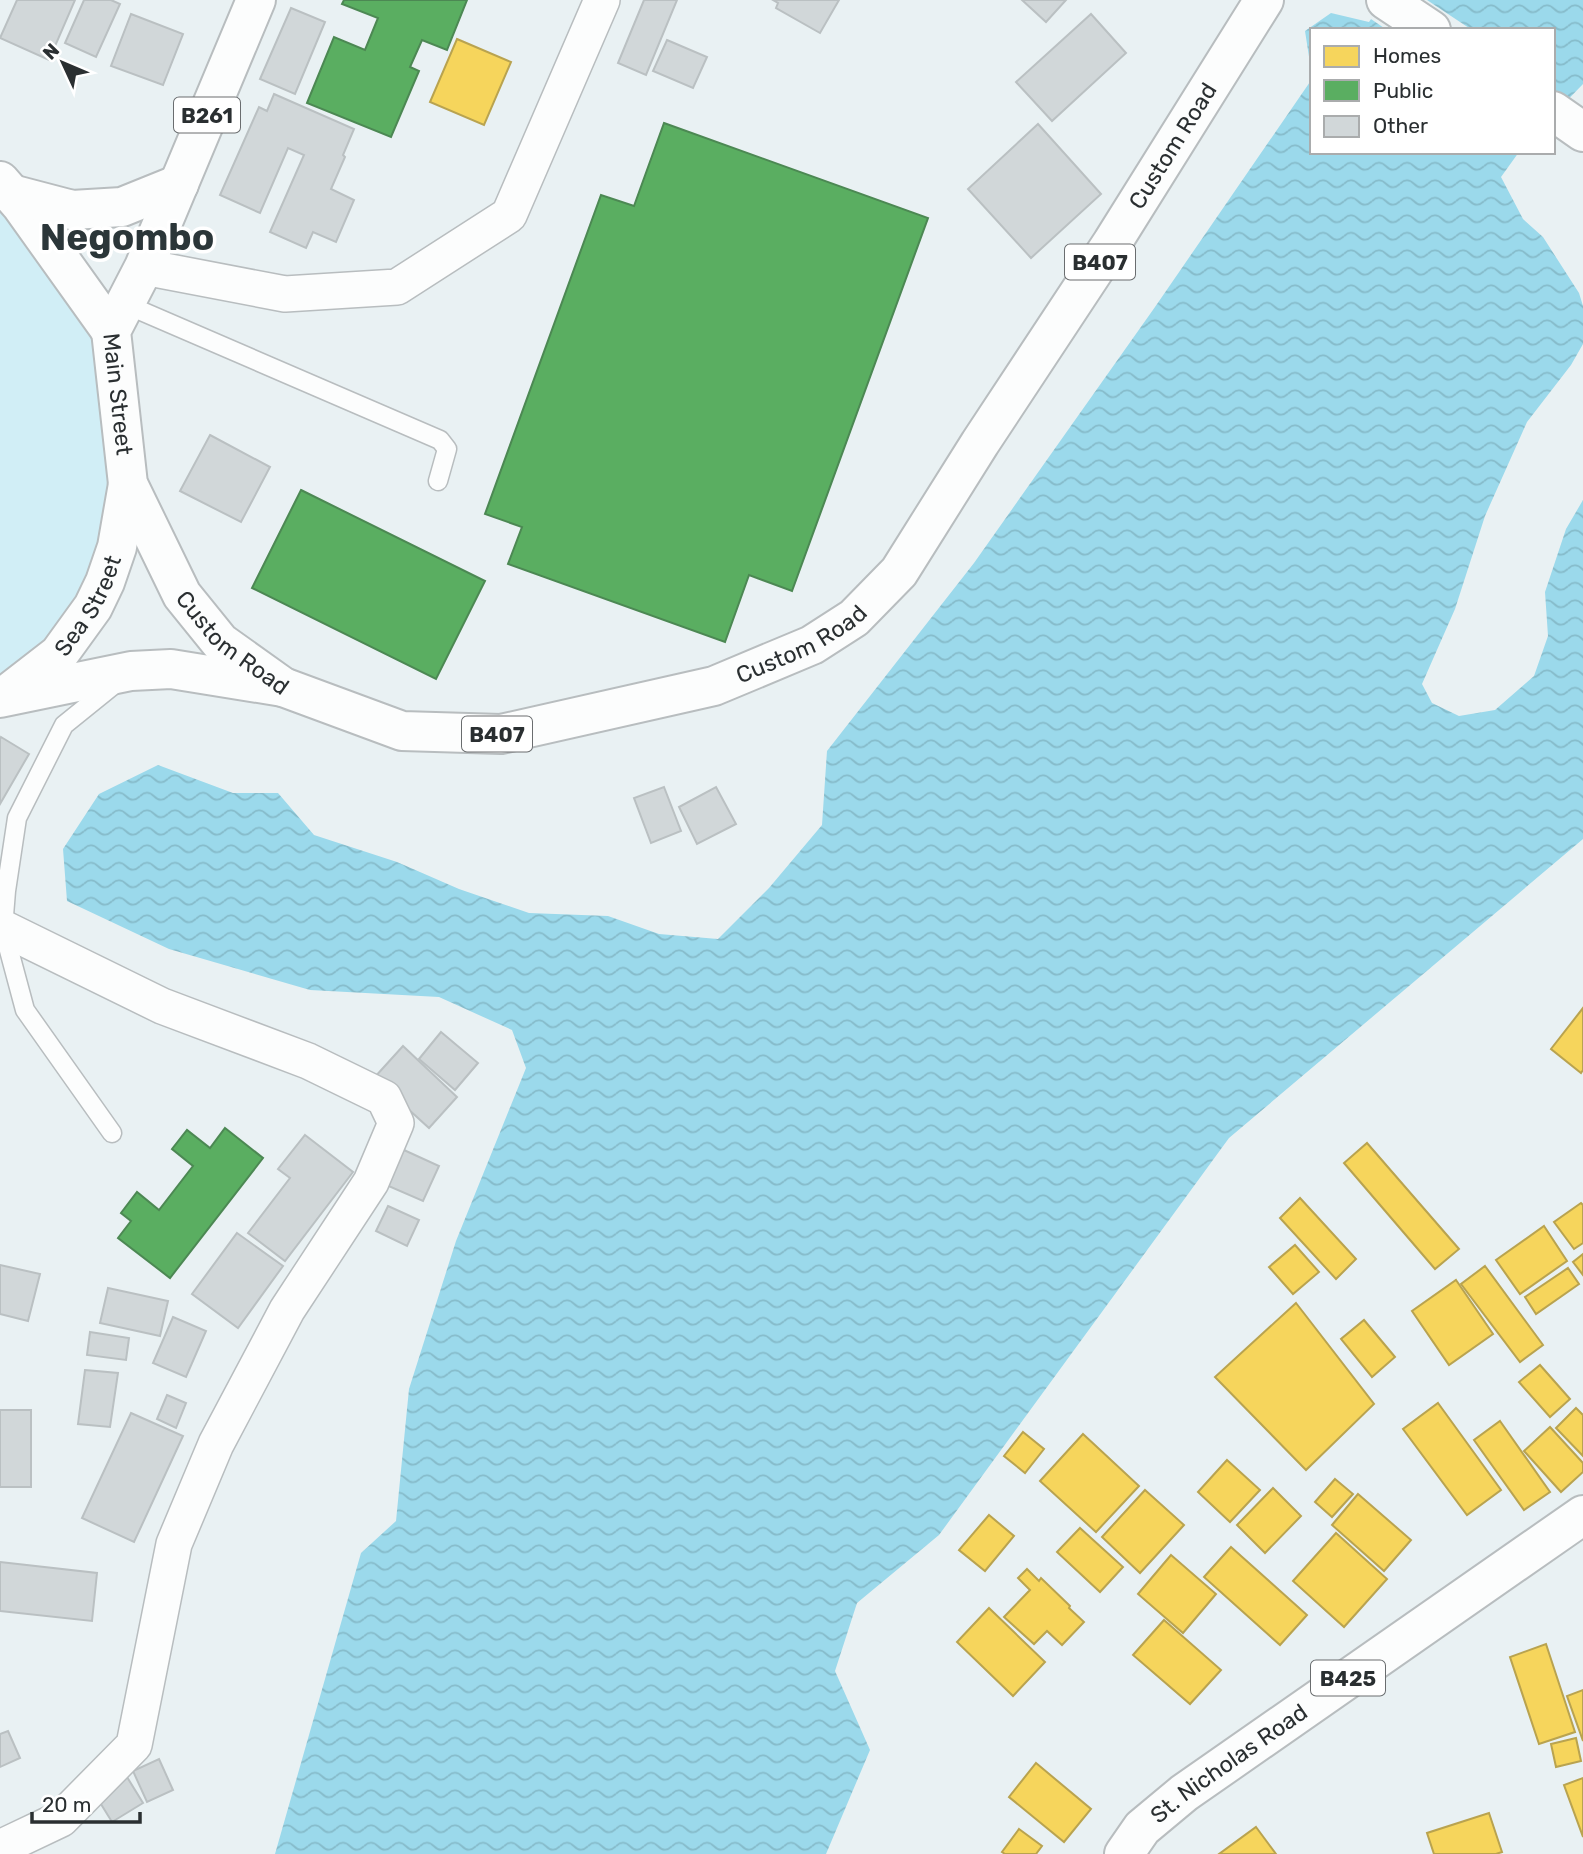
<svg xmlns="http://www.w3.org/2000/svg" width="1583" height="1854" font-family="Rubik,sans-serif">
<style>
.pitch{fill:#d1eef6}
.water{fill:url(#water-waves)}
.pier{fill:#e9f1f3}
.homes{fill:#f6d55c;stroke:#b9a34f;stroke-width:2}
.public{fill:#5aae61;stroke:#4c8853;stroke-width:2}
.building{fill:#d1d7d9;stroke:#bac0c2;stroke-width:2}
.lines{fill:none;stroke-linecap:round;stroke-linejoin:round}
.service-casing{stroke:#b8bdbf;stroke-width:21}
.minor-casing{stroke:#b8bdbf;stroke-width:38}
.tertiary-casing{stroke:#b8bdbf;stroke-width:42}
.primary-casing{stroke:#b8bdbf;stroke-width:42}
.service{stroke:#fcfdfd;stroke-width:18}
.minor{stroke:#fcfdfd;stroke-width:35}
.tertiary{stroke:#fcfdfd;stroke-width:38}
.primary{stroke:#fcfdfd;stroke-width:38}
.labels{text-anchor:middle;dominant-baseline:central;stroke-width:7;stroke-linejoin:round;paint-order:stroke}
.shield{fill:#fff;stroke:#6a6d6f;stroke-width:2}
.shield-label{font-size:21px;font-weight:bold;fill:#2a2f31}
.street-label{font-size:23px;fill:#2a2f31;stroke:#fff}
.town-label{font-size:37px;font-weight:bold;fill:#2b3639;stroke:#fff}
</style>
<defs>
<pattern id="water-waves" width="16" height="10" patternUnits="userSpaceOnUse" patternTransform="scale(1.75)"><rect width="16" height="10" fill="#9bd9eb"/><path d="M0 5q4-4 8 0t8 0" fill="none" stroke="#86bbca"/></pattern>
</defs>
<rect width="100%" height="100%" fill="#e9f1f3"/>
<polygon class="pitch" points="0,181 111,331 126,458 105,581 0,698"/>
<g class="water">
<polygon points="1384,0 1583,0 1583,84 1553,115 1553,30 1312,30 1312,76 1305,31 1331,13 1369,22"/>
<polygon points="1312,79 1312,152 1519,152 1501,177 1523,219 1543,237 1579,293 1583,306 1583,344 1571,365 1527,422 1485,516 1455,609 1422,684 1432,703 1459,716 1495,710 1534,676 1548,636 1545,592 1566,529 1583,500 1583,839 1229,1138 939,1535 857,1603 835,1671 870,1750 826,1854 275,1854 361,1553 396,1521 409,1389 456,1241 526,1068 512,1030 439,997 310,990 169,949 67,901 63,849 99,794 158,765 233,793 278,793 314,835 397,862 459,889 529,913 608,916 659,934 718,939 769,888 822,825 827,751 974,563 1155,307"/>
</g>
<polygon class="pier" points="1380,0 1427,0 1472,30 1387,30 1368,17"/>
<g class="homes">
<polygon points="457,39 511,62 484,125 430,102"/>
<polygon points="1583,1008 1583,1070 1581,1073 1551,1049"/>
<polygon points="1367,1143 1459,1249 1435,1269 1344,1163"/>
<polygon points="1300,1198 1356,1259 1336,1279 1280,1218"/>
<polygon points="1581,1203 1583,1205 1583,1243 1574,1249 1554,1222"/>
<polygon points="1544,1226 1567,1261 1520,1294 1496,1260"/>
<polygon points="1295,1245 1319,1272 1293,1294 1269,1267"/>
<polygon points="1583,1254 1583,1275 1573,1262"/>
<polygon points="1485,1266 1543,1345 1520,1362 1461,1284"/>
<polygon points="1568,1268 1579,1284 1536,1314 1525,1297"/>
<polygon points="1456,1280 1493,1334 1449,1365 1412,1311"/>
<polygon points="1296,1303 1374,1404 1306,1470 1215,1377"/>
<polygon points="1364,1320 1395,1357 1372,1377 1341,1339"/>
<polygon points="1540,1365 1570,1399 1550,1417 1519,1382"/>
<polygon points="1438,1403 1501,1490 1467,1515 1403,1429"/>
<polygon points="1576,1408 1583,1415 1583,1456 1556,1428"/>
<polygon points="1500,1421 1550,1492 1524,1510 1474,1440"/>
<polygon points="1550,1427 1583,1463 1583,1472 1561,1492 1524,1451"/>
<polygon points="1023,1432 1044,1449 1025,1473 1004,1456"/>
<polygon points="1083,1434 1139,1486 1096,1532 1040,1481"/>
<polygon points="1227,1460 1260,1490 1230,1522 1198,1492"/>
<polygon points="1335,1479 1353,1494 1332,1517 1315,1502"/>
<polygon points="1273,1488 1301,1516 1265,1553 1237,1525"/>
<polygon points="1145,1490 1184,1525 1140,1573 1102,1537"/>
<polygon points="1358,1494 1411,1540 1384,1571 1332,1525"/>
<polygon points="989,1515 1014,1536 985,1571 959,1550"/>
<polygon points="1080,1528 1123,1567 1100,1592 1057,1552"/>
<polygon points="1336,1533 1387,1579 1344,1627 1293,1581"/>
<polygon points="1231,1547 1307,1615 1280,1645 1204,1577"/>
<polygon points="1171,1555 1216,1594 1183,1633 1138,1594"/>
<polygon points="1027,1569 1039,1581 1041,1578 1070,1606 1069,1608 1084,1622 1062,1645 1047,1631 1034,1644 1004,1617 1030,1590 1018,1578"/>
<polygon points="989,1608 1045,1662 1013,1696 957,1642"/>
<polygon points="1164,1620 1221,1670 1190,1704 1133,1655"/>
<polygon points="1546,1644 1575,1732 1539,1744 1510,1657"/>
<polygon points="1583,1690 1583,1741 1567,1696"/>
<polygon points="1576,1738 1581,1761 1556,1767 1551,1744"/>
<polygon points="1036,1763 1091,1809 1064,1842 1009,1797"/>
<polygon points="1583,1778 1583,1837 1564,1785"/>
<polygon points="1489,1813 1502,1852 1496,1854 1434,1854 1427,1833"/>
<polygon points="1256,1827 1276,1854 1219,1854"/>
<polygon points="1019,1829 1042,1846 1036,1854 1005,1854 1002,1852"/>
</g>
<g class="public">
<polygon points="344,0 467,0 447,50 422,40 410,67 419,71 391,137 307,103 334,37 365,50 378,18 342,4"/>
<polygon points="664,123 928,218 792,591 749,575 725,642 508,564 522,527 485,514 601,195 634,206"/>
<polygon points="301,490 485,581 436,679 252,588"/>
<polygon points="225,1128 263,1158 170,1278 118,1238 131,1221 121,1213 137,1192 159,1210 193,1166 172,1149 187,1130 210,1148"/>
</g>
<g class="building">
<polygon points="17,0 75,0 49,60 0,38"/>
<polygon points="84,0 111,0 120,4 96,57 65,43"/>
<polygon points="644,0 677,0 646,75 618,63"/>
<polygon points="773,0 839,0 820,33 776,8 778,3"/>
<polygon points="1022,0 1066,0 1046,22"/>
<polygon points="291,8 325,22 295,94 260,79"/>
<polygon points="131,14 183,34 163,85 111,66"/>
<polygon points="1091,14 1126,53 1052,121 1016,82"/>
<polygon points="667,40 707,57 693,88 653,71"/>
<polygon points="274,94 354,129 343,155 345,157 331,189 354,200 336,242 313,232 306,248 270,232 304,155 288,148 260,213 220,195 259,107 267,111"/>
<polygon points="1038,124 1101,194 1031,258 968,189"/>
<polygon points="210,435 270,467 241,522 180,491"/>
<polygon points="1,737 29,754 0,804 0,739"/>
<polygon points="664,787 681,831 651,843 634,798"/>
<polygon points="716,787 736,824 697,844 679,807"/>
<polygon points="441,1032 478,1063 455,1090 419,1059"/>
<polygon points="403,1046 457,1097 429,1128 374,1078"/>
<polygon points="305,1135 353,1172 285,1261 248,1233 290,1178 278,1169"/>
<polygon points="393,1145 439,1166 423,1201 377,1181"/>
<polygon points="388,1206 419,1220 407,1246 376,1231"/>
<polygon points="237,1233 283,1266 238,1328 192,1294"/>
<polygon points="0,1265 40,1274 28,1321 0,1314"/>
<polygon points="108,1288 168,1301 160,1336 100,1323"/>
<polygon points="173,1317 206,1331 186,1377 153,1363"/>
<polygon points="90,1332 129,1338 126,1360 87,1355"/>
<polygon points="85,1370 118,1373 110,1427 78,1424"/>
<polygon points="167,1395 186,1403 176,1428 157,1419"/>
<rect x="0" y="1410" width="31" height="77"/>
<polygon points="131,1413 183,1436 134,1542 82,1518"/>
<polygon points="0,1562 97,1573 92,1621 0,1611"/>
<polygon points="8,1731 20,1758 0,1767 0,1734"/>
<polygon points="159,1759 173,1790 147,1802 133,1771"/>
<polygon points="127,1777 143,1803 112,1822 96,1796"/>
</g>
<g class="lines">
<g class="service-casing">
<g id="service">
<polyline points="125,304 440,440 447,449 438,481"/>
<polyline points="112,1133 25,1010 3,928 6,891 17,818 64,725 116,683"/>
</g>
</g>
<g class="minor-casing">
<g id="minor">
<polyline points="144,267 285,294 397,287 509,215 602,0"/>
<polyline points="0,930 3,928 162,1006 308,1061 384,1098 396,1123 371,1182 287,1310 216,1444 174,1544 134,1745 61,1819 0,1848"/>
</g>
</g>
<g class="tertiary-casing">
<g id="tertiary">
<polyline points="0,181 21,205 111,331"/>
<polyline points="11,194 72,210 122,207 179,184"/>
<path id="s1" d="M10,692L59,654L93,607L105,582L117,547L128,484"/>
<polyline points="0,698 131,671 171,669 283,687"/>
</g>
</g>
<g class="primary-casing">
<g id="primary">
<path id="s2" d="M256,0L144,267L111,331L128,484L182,595L220,642L283,687L402,731L501,734L714,686L812,645L854,618L899,572L980,443L1112,243L1264,0"/>
<polyline points="1386,0 1431,30"/>
<polyline points="1553,111 1583,132"/>
<path id="s3" d="M1124,1854L1142,1828L1184,1793L1583,1515"/>
</g>
</g>
<use href="#service" class="service"/>
<use href="#minor" class="minor"/>
<use href="#tertiary" class="tertiary"/>
<use href="#primary" class="primary"/>
</g>
<g class="labels">
<g class="shield">
<rect x="174" y="97.5" width="66" height="35" rx="5"/>
<rect x="1065" y="244.5" width="70" height="35" rx="5"/>
<rect x="462" y="716.5" width="70" height="35" rx="5"/>
<rect x="1311" y="1660.5" width="74" height="35" rx="5"/>
</g>
<g class="shield-label">
<text x="207" y="115">B261</text>
<text x="1100" y="262">B407</text>
<text x="497" y="734">B407</text>
<text x="1348" y="1678">B425</text>
</g>
<g class="street-label">
<text stroke="none"><textPath href="#s2" startOffset="1948">Custom Road</textPath></text>
<text stroke="none"><textPath href="#s2" startOffset="425">Main Street</textPath></text>
<text stroke="none"><textPath href="#s1" startOffset="119">Sea Street</textPath></text>
<text stroke="none"><textPath href="#s2" startOffset="709">Custom Road</textPath></text>
<text stroke="none"><textPath href="#s2" startOffset="1318">Custom Road</textPath></text>
<text stroke="none"><textPath href="#s3" startOffset="140">St. Nicholas Road</textPath></text>
</g>
<g class="town-label">
<text x="127" y="237">Negombo</text>
</g>
</g>
<rect x="1310" y="28" width="245" height="126" fill="#ffffff" stroke="#aaacad" stroke-width="2"/>
<rect x="1324" y="46" width="35" height="21" fill="#f6d55c" stroke="#aaacad" stroke-width="2"/>
<text x="1373" y="63" font-size="21" fill="#2a2f31">Homes</text>
<rect x="1324" y="80" width="35" height="21" fill="#5aae61" stroke="#aaacad" stroke-width="2"/>
<text x="1373" y="98" font-size="21" fill="#2a2f31">Public</text>
<rect x="1324" y="116" width="35" height="21" fill="#d1d7d9" stroke="#aaacad" stroke-width="2"/>
<text x="1373" y="133" font-size="21" fill="#2a2f31">Other</text>
<g transform="translate(63 63) rotate(314)" stroke="#ffffff" stroke-width="5" paint-order="stroke">
<path d="M0-5L12 26L0 18L-12 26Z" fill="#2a2f31"/>
<text y="-10" font-size="19" font-weight="bold" text-anchor="middle" fill="#2a2f31">N</text>
</g>
<path d="M32 1812v10h108v-10" fill="none" stroke="#2a2f31" stroke-width="3.5"/>
<text x="42" y="1812" font-size="21" fill="#2a2f31" stroke="#ffffff" stroke-width="5" paint-order="stroke">20 m</text>
</svg>
